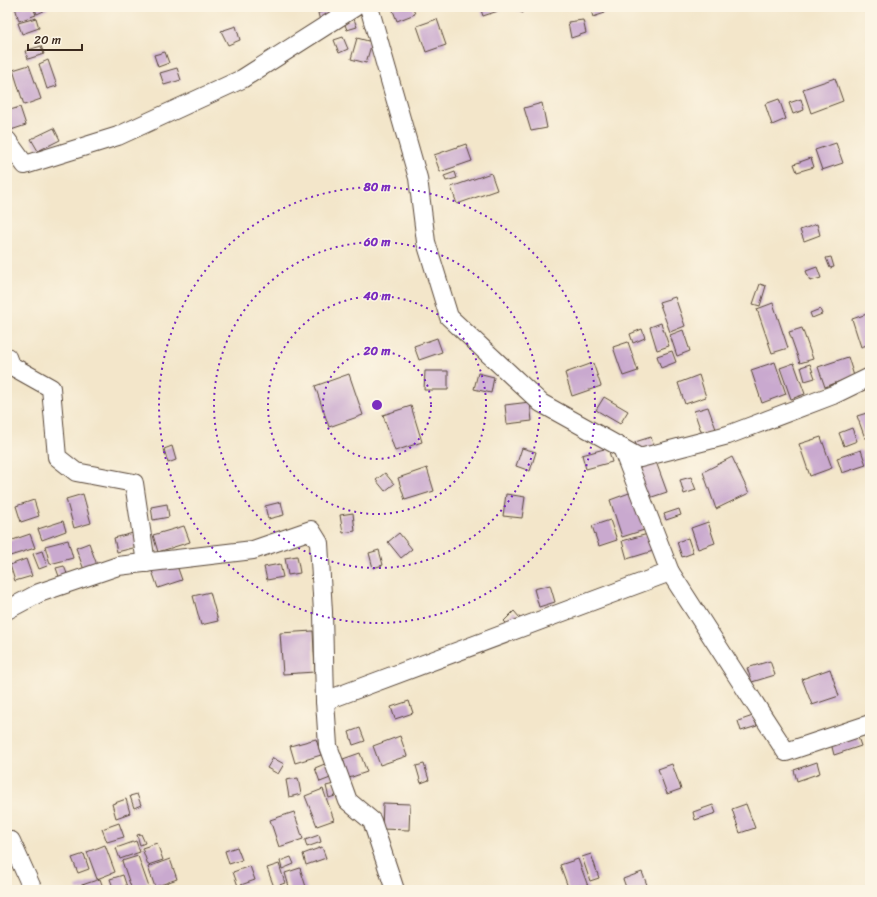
<svg xmlns="http://www.w3.org/2000/svg" width="877" height="897" font-family="Sriracha,sans-serif">
<style>
.building{fill:#c9a9cf}
.lines{fill:none;stroke-linecap:round;stroke-linejoin:round}
.minor-casing{stroke:#574638;stroke-width:20}
.minor{stroke:#fff;stroke-width:18}
.ring{fill:none;stroke:#7b2cbf;stroke-width:2;stroke-dasharray:2 4}
.centre{fill:#7b2cbf;stroke:#fcf5e5;stroke-width:2}
.ring-label{font-size:12px;text-anchor:middle;font-weight:bold;fill:#7b2cbf;stroke:#fcf5e5;stroke-width:3;stroke-linejoin:round;paint-order:stroke}
</style>
<rect width="100%" height="100%" fill="#fcf5e5"/>
<filter id="ink" filterUnits="userSpaceOnUse"><feTurbulence type="fractalNoise" baseFrequency=".025" numOctaves="2"/><feDisplacementMap in="SourceGraphic" scale="8" xChannelSelector="R" yChannelSelector="G"/><feConvolveMatrix kernelMatrix="1 2 1 2 8 2 1 2 1" color-interpolation-filters="sRGB"/></filter>
<filter id="wash" filterUnits="userSpaceOnUse"><feTurbulence type="fractalNoise" baseFrequency=".012" numOctaves="4" result="noise"/><feDisplacementMap in="SourceGraphic" scale="16" xChannelSelector="R" yChannelSelector="G"/><feGaussianBlur stdDeviation="0.9" result="paint"/><feColorMatrix in="noise" values="0 0 0 0 0 0 0 0 0 0 0 0 0 0 0 0 0 1.4 0 .05"/><feComposite in="paint" operator="in"/></filter>
<g filter="url(#wash)">
<rect width="100%" height="100%" fill="#f3e6ca"/>
<g id="blocks">
<g class="building">
<polygon points="15,7 33,7 36,15 19,21"/>
<polygon points="34,7 47,7 48,9 37,14"/>
<polygon points="395,7 413,7 415,14 397,21 392,8"/>
<polygon points="480,7 500,7 501,10 483,16"/>
<polygon points="508,7 525,7 523,13"/>
<polygon points="590,7 603,7 605,13 593,17"/>
<polygon points="332,9 334,16 320,21 318,13"/>
<polygon points="36,18 39,28 22,34 18,23"/>
<polygon points="354,19 357,27 347,30 344,22"/>
<polygon points="437,19 446,45 426,52 417,26"/>
<polygon points="583,20 586,33 571,38 568,22"/>
<polygon points="236,26 240,40 228,45 221,31"/>
<polygon points="343,37 348,49 339,53 334,40"/>
<polygon points="357,38 372,42 366,63 351,59"/>
<polygon points="41,46 44,54 28,59 25,51"/>
<polygon points="165,52 169,63 158,67 154,55"/>
<polygon points="48,60 57,86 47,89 39,64"/>
<polygon points="29,65 41,99 24,105 13,70"/>
<polygon points="177,68 181,80 164,85 160,73"/>
<polygon points="835,78 843,101 811,113 803,89"/>
<polygon points="779,99 786,119 772,125 765,104"/>
<polygon points="801,99 804,110 793,114 789,103"/>
<polygon points="542,103 547,128 531,131 524,108"/>
<polygon points="20,107 26,125 11,130 7,119 7,111"/>
<polygon points="54,128 60,140 38,151 31,139"/>
<polygon points="836,143 843,163 822,170 815,150"/>
<polygon points="466,144 472,161 440,172 434,155"/>
<polygon points="811,158 814,167 797,172 794,164"/>
<polygon points="455,172 457,178 446,181 444,176"/>
<polygon points="491,173 497,190 457,204 451,187"/>
<polygon points="817,224 820,235 804,241 800,230"/>
<polygon points="831,257 834,267 830,268 826,258"/>
<polygon points="817,267 821,278 810,281 806,271"/>
<polygon points="760,284 766,286 760,306 753,304"/>
<polygon points="675,297 685,326 670,332 659,302"/>
<polygon points="773,303 788,348 772,353 757,309"/>
<polygon points="820,309 822,314 812,318 810,313"/>
<polygon points="870,313 870,344 861,347 852,319"/>
<polygon points="661,323 669,346 657,350 650,327"/>
<polygon points="802,328 813,359 800,363 789,332"/>
<polygon points="642,329 645,338 633,343 630,334"/>
<polygon points="683,330 690,351 677,356 670,335"/>
<polygon points="437,338 442,352 419,360 414,346"/>
<polygon points="628,342 638,371 623,376 613,347"/>
<polygon points="672,351 676,362 661,368 657,356"/>
<polygon points="848,357 854,376 825,387 818,367"/>
<polygon points="775,362 786,394 762,403 751,370"/>
<polygon points="593,363 601,386 572,396 565,373"/>
<polygon points="794,363 805,394 791,399 780,368"/>
<polygon points="810,364 815,378 805,381 801,367"/>
<polygon points="425,371 448,371 448,390 424,390"/>
<polygon points="478,373 494,377 491,393 474,389"/>
<polygon points="349,374 363,415 329,427 315,386"/>
<polygon points="699,375 706,397 685,404 678,383"/>
<polygon points="604,397 628,411 620,424 596,410"/>
<polygon points="530,402 532,421 507,424 505,405"/>
<polygon points="411,406 422,442 395,451 383,415"/>
<polygon points="708,407 716,429 702,434 694,411"/>
<polygon points="870,412 870,437 865,438 857,416"/>
<polygon points="852,428 857,441 844,446 839,433"/>
<polygon points="651,437 654,447 639,452 635,442"/>
<polygon points="821,437 832,468 810,476 799,444"/>
<polygon points="172,446 176,460 168,463 164,449"/>
<polygon points="522,448 536,452 530,471 516,466"/>
<polygon points="608,448 612,462 586,469 582,455"/>
<polygon points="861,450 866,465 842,473 837,458"/>
<polygon points="732,457 749,493 716,509 703,472"/>
<polygon points="655,459 667,492 646,499 635,466"/>
<polygon points="427,468 434,491 405,500 398,478"/>
<polygon points="385,473 394,484 385,491 376,480"/>
<polygon points="691,477 696,490 684,494 680,480"/>
<polygon points="632,492 644,530 622,537 610,500"/>
<polygon points="83,494 91,523 74,528 66,499"/>
<polygon points="506,494 525,497 522,518 503,516"/>
<polygon points="34,500 39,516 21,522 16,506"/>
<polygon points="281,502 284,515 268,519 265,506"/>
<polygon points="167,504 169,517 153,520 151,507"/>
<polygon points="679,509 681,515 666,520 664,514"/>
<polygon points="353,513 355,531 343,533 340,515"/>
<polygon points="610,520 617,540 599,546 592,526"/>
<polygon points="63,521 66,531 42,540 38,529"/>
<polygon points="708,522 715,543 698,549 691,528"/>
<polygon points="184,526 190,542 158,552 153,535"/>
<polygon points="137,532 141,546 117,552 114,538"/>
<polygon points="399,533 412,549 401,558 388,542"/>
<polygon points="30,534 35,548 7,557 7,542"/>
<polygon points="648,534 653,551 627,559 622,541"/>
<polygon points="688,538 693,553 682,557 677,542"/>
<polygon points="68,540 73,558 50,564 45,546"/>
<polygon points="89,543 97,565 84,570 76,548"/>
<polygon points="379,550 383,565 373,568 369,553"/>
<polygon points="42,551 47,566 39,569 33,554"/>
<polygon points="297,556 300,573 288,575 285,558"/>
<polygon points="26,559 32,576 15,581 10,565"/>
<polygon points="175,560 182,580 158,588 151,568"/>
<polygon points="280,564 283,577 267,580 264,567"/>
<polygon points="64,566 69,579 61,582 56,568"/>
<polygon points="550,585 555,602 539,607 534,589"/>
<polygon points="210,592 218,621 201,625 193,596"/>
<polygon points="514,611 520,618 510,627 504,621"/>
<polygon points="313,631 315,672 283,674 280,633"/>
<polygon points="770,661 775,675 752,682 747,668"/>
<polygon points="830,669 839,696 812,705 802,679"/>
<polygon points="409,701 413,713 395,719 391,707"/>
<polygon points="753,716 757,726 741,731 738,721"/>
<polygon points="360,728 365,741 353,745 349,732"/>
<polygon points="857,734 861,746 834,755 831,743"/>
<polygon points="400,736 407,756 380,765 373,746"/>
<polygon points="316,739 321,755 295,763 290,746"/>
<polygon points="360,753 367,772 349,778 343,759"/>
<polygon points="273,758 284,764 278,774 267,768"/>
<polygon points="817,762 820,773 797,781 794,770"/>
<polygon points="327,763 333,777 320,782 315,768"/>
<polygon points="424,764 429,780 421,783 416,766"/>
<polygon points="672,764 681,789 667,794 658,769"/>
<polygon points="298,778 301,794 289,797 286,780"/>
<polygon points="334,784 338,795 329,798 326,786"/>
<polygon points="323,789 334,820 317,826 305,796"/>
<polygon points="137,794 141,805 134,808 130,796"/>
<polygon points="126,799 130,813 116,818 112,804"/>
<polygon points="383,803 410,804 409,830 382,829"/>
<polygon points="746,804 755,828 740,833 732,809"/>
<polygon points="713,805 716,813 695,820 693,812"/>
<polygon points="294,812 303,839 279,847 270,820"/>
<polygon points="119,823 124,837 107,842 102,829"/>
<polygon points="141,834 145,843 140,845 137,835"/>
<polygon points="319,835 321,842 307,847 305,840"/>
<polygon points="136,841 140,852 120,859 116,848"/>
<polygon points="157,843 163,860 148,865 142,848"/>
<polygon points="105,845 115,872 97,879 87,852"/>
<polygon points="237,847 242,860 229,864 225,851"/>
<polygon points="322,847 326,858 306,865 303,854"/>
<polygon points="84,854 89,869 78,873 72,858"/>
<polygon points="591,854 599,878 590,881 582,857"/>
<polygon points="138,856 150,890 132,890 122,861"/>
<polygon points="291,857 294,864 282,869 280,861"/>
<polygon points="170,859 177,879 155,887 148,867"/>
<polygon points="578,859 589,889 585,890 569,890 560,865"/>
<polygon points="279,864 285,883 274,887 267,868"/>
<polygon points="250,866 255,880 238,886 233,872"/>
<polygon points="300,868 307,890 290,890 285,873"/>
<polygon points="642,872 649,890 627,890 623,879"/>
<polygon points="123,875 128,890 114,890 110,879"/>
<polygon points="100,879 104,890 77,890 76,887"/>
</g>
</g>
</g>
<g filter="url(#ink)">
<use href="#blocks" fill-opacity="0" stroke="#574638" stroke-width="1"/>
<g class="lines">
<g class="minor-casing">
<g id="minor">
<polyline points="369,7 418,178 426,242 449,317 541,403 640,458 728,435 833,395 870,377"/>
<polyline points="7,140 25,165 118,136 242,79 355,7"/>
<polyline points="7,357 10,365 51,388 57,457 76,472 134,483 146,563"/>
<polyline points="670,572 786,752 870,724"/>
<polyline points="7,610 39,593 118,566 253,550 311,530 319,543 323,612 325,701 328,746 348,801 372,821 395,890"/>
<polyline points="325,701 670,572 622,448"/>
<polyline points="7,841 11,841 33,890"/>
</g>
</g>
<use href="#minor" class="minor"/>
</g>
</g>
<g class="ring">
<circle cx="377" cy="405" r="54"/>
<circle cx="377" cy="405" r="109"/>
<circle cx="377" cy="405" r="163"/>
<circle cx="377" cy="405" r="218"/>
</g>
<circle cx="377" cy="405" r="6" class="centre"/>
<g class="ring-label">
<text x="377" y="191">80 m</text>
<text x="377" y="246">60 m</text>
<text x="377" y="300">40 m</text>
<text x="377" y="355">20 m</text>
</g>
<rect width="877" height="897" fill="none" stroke="#fcf5e5" stroke-width="24"/>
<path d="M28 44v6h54v-6" fill="none" stroke="#3b2a1e" stroke-width="2"/>
<text x="34" y="44" font-size="12" fill="#3b2a1e" stroke="#fcf5e5" stroke-width="3" paint-order="stroke">20 m</text>
</svg>
